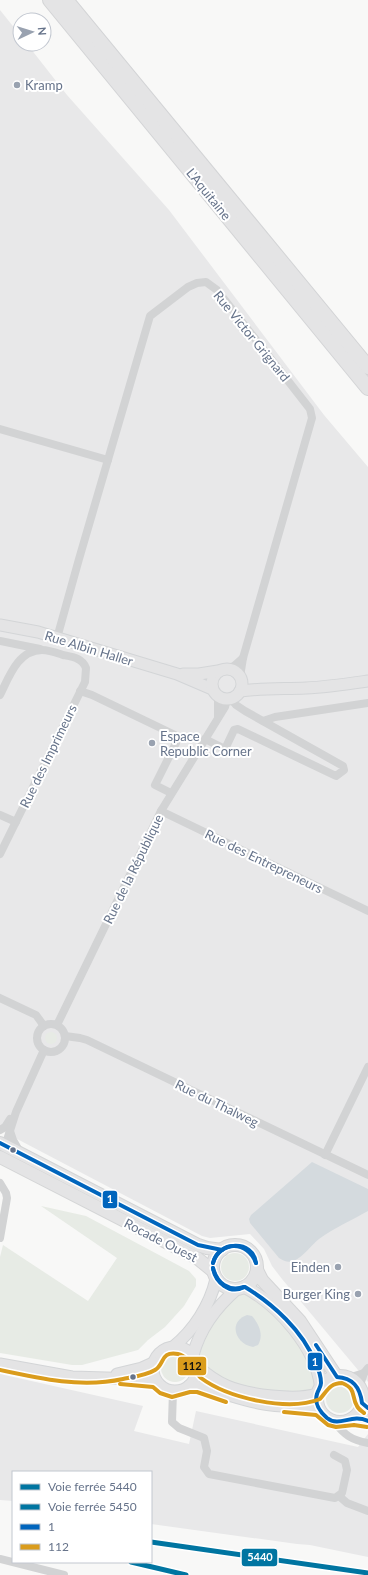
<svg xmlns="http://www.w3.org/2000/svg" width="368" height="1575" font-family="Lato,sans-serif">
<style>
.built{fill:#e8e8e9}
.green{fill:#e7ebe5}
.water{fill:#d4dade}
.lines{fill:none;stroke-linecap:round;stroke-linejoin:round}
.secondary-casing{stroke:#d3d5d7;stroke-width:13}
.primary-casing{stroke:#d4d5d6;stroke-width:14}
.highway-casing{stroke:#d3d4d6;stroke-width:16}
.street{stroke:#d2d3d4;stroke-width:8}
.secondary{stroke:#e4e4e5;stroke-width:11}
.primary{stroke:#e4e4e5;stroke-width:12}
.highway{stroke:#e4e4e5;stroke-width:14}
.bus-1-casing{stroke:#fff;stroke-width:7}
.bus-2-casing{stroke:#fff;stroke-width:7}
.bus-1{stroke:#0065bd;stroke-width:4}
.bus-2{stroke:#da9c1c;stroke-width:4}
.rail-1-casing{stroke:#fff;stroke-width:8}
.rail-2-casing{stroke:#fff;stroke-width:8}
.rail-1{stroke:#0075a1;stroke-width:5}
.rail-2{stroke:#0075a1;stroke-width:5}
.poi-dot{fill:#99a2b0;stroke:#fff;stroke-width:1.5}
.bus-dot{fill:#66738a;stroke:#fff;stroke-width:1.5}
.labels{text-anchor:middle;dominant-baseline:central;stroke-width:4;stroke-linejoin:round;paint-order:stroke}
.poi-label{font-size:13px;fill:#66738a;stroke:#fff;text-anchor:start}
.street-label{font-size:13px;fill:#66738a;stroke:#fff}
.line-badge{stroke:#fff;stroke-width:1.5}
.badge-label{font-size:11px;text-anchor:middle;font-weight:bold;fill:#fff}
.pale-badge-label{font-size:11px;text-anchor:middle;font-weight:bold;fill:#111}
</style>
<rect width="100%" height="100%" fill="#f8f8f7"/>
<g class="built">
<polygon points="0,10 20,35 20,44 27,44 67,95 169,210 324,415 368,467 368,1382 282,1279 272,1266 264,1249 250,1234 210,1238 202,1236 0,1130"/>
<polygon points="0,1374 143,1406 134,1431 189,1444 196,1411 358,1447 368,1434 368,1557 310,1545 297,1544 151,1524 151,1472 13,1472 13,1501 0,1500"/>
</g>
<g class="green">
<circle cx="51" cy="1038" r="6"/>
<polygon points="41,1206 86,1216 189,1271 196,1279 196,1286 184,1306 165,1327 148,1340 138,1350 82,1365 72,1365 0,1353 0,1257 3,1245 88,1301 117,1258"/>
<circle cx="235" cy="1267" r="14"/>
<polygon points="243,1293 251,1294 286,1327 308,1358 317,1381 315,1387 311,1391 306,1394 272,1392 230,1383 199,1362 197,1356 206,1331 235,1295"/>
<circle cx="175" cy="1368" r="14"/>
<circle cx="340" cy="1399" r="14"/>
</g>
<g class="water">
<path d="M312,1162L368,1189V1211C352,1220 334,1228 319,1239C311,1245 304,1257 293,1261C288,1263 284,1261 279,1258L250,1223L249,1219L251,1215Z"/>
<path d="M247,1315L252,1316C259,1324 264,1335 258,1345L253,1347C236,1345 227,1322 247,1315Z"/>
</g>
<g class="lines">
<g class="secondary-casing">
<g id="secondary">
<polyline points="0,625 38,632 177,674 212,689"/>
<circle cx="227" cy="684" r="15"/>
<polyline points="183,674 199,674 218,671"/>
<path d="M240,691C262,688 284,689 306,688C327,687 347,684 368,681"/>
<path d="M173,1347C194,1330 210,1305 216,1279"/>
<circle cx="175" cy="1369" r="22"/>
<path d="M193,1355C200,1329 216,1307 237,1289"/>
<polyline points="0,1364 72,1377 141,1379 156,1381"/>
<path d="M196,1365C205,1373 216,1381 227,1386C248,1395 296,1401 317,1394"/>
<polyline points="117,1374 142,1368 153,1363"/>
<path d="M189,1386C214,1388 238,1400 264,1404C282,1407 301,1406 319,1409"/>
</g>
</g>
<g class="primary-casing">
<g id="primary">
<polyline points="0,1143 198,1245 207,1248 222,1250"/>
<polyline points="0,1157 197,1258 213,1271"/>
<circle cx="235" cy="1267" r="22"/>
<polyline points="257,1270 262,1280 300,1321 337,1377"/>
<path d="M245,1287C279,1305 316,1347 321,1386"/>
<circle cx="340" cy="1399" r="23"/>
<polyline points="354,1418 368,1421"/>
</g>
</g>
<g class="highway-casing">
<g id="highway">
<polyline points="50,0 368,388"/>
<polyline points="66,0 368,367"/>
</g>
</g>
<g class="street">
<polyline points="0,429 108,460"/>
<polyline points="57,638 79,559 150,316 188,287 197,283 206,282 217,290 310,409 312,418 243,658 240,677"/>
<polyline points="0,641 40,649"/>
<polyline points="227,669 234,666 243,658"/>
<polyline points="80,691 92,695 175,735 177,739 176,743 155,785 171,793"/>
<path d="M0,695C9,677 18,650 42,650C49,650 57,653 63,655C73,657 82,658 86,668L85,682L0,854"/>
<polyline points="218,697 218,717"/>
<polyline points="263,721 275,717 368,703"/>
<polyline points="205,739 225,749 234,730 238,729 336,776 344,770 343,766 245,711 236,705 231,699"/>
<polyline points="161,811 368,911"/>
<polyline points="0,815 16,822"/>
<polyline points="0,998 36,1015 44,1026"/>
<circle cx="51" cy="1038" r="14"/>
<polyline points="57,1025 161,811 225,707 227,699"/>
<polyline points="65,1036 80,1038 87,1040 368,1175"/>
<polyline points="0,1130 5,1127 10,1119"/>
<polyline points="10,1131 13,1140 21,1154"/>
<polyline points="0,1151 6,1143 16,1112 44,1050"/>
<polyline points="325,1155 368,1067"/>
<polyline points="0,1183 6,1193 7,1198 0,1238"/>
<polyline points="348,1378 364,1373"/>
<polyline points="359,1388 364,1373 368,1368"/>
<polyline points="173,1391 172,1422 179,1428 204,1438 207,1451 204,1467 209,1474 335,1498 342,1493 347,1470 345,1461 334,1455"/>
<path d="M334,1422C345,1435 351,1440 368,1443"/>
<polyline points="339,1496 347,1503 368,1511"/>
<polyline points="0,1559 64,1575"/>
</g>
<use href="#secondary" class="secondary"/>
<use href="#primary" class="primary"/>
<use href="#highway" class="highway"/>
<g class="bus-1-casing">
<g id="bus-1">
<polyline points="0,1143 198,1245 222,1250"/>
<path d="M213,1263C218,1241 253,1239 256,1263"/>
<path d="M213,1263C220,1240 248,1241 256,1263"/>
<path d="M213,1268C217,1283 228,1292 244,1287"/>
<path d="M213,1268C215,1282 230,1295 244,1287"/>
<path d="M245,1287C273,1304 303,1331 315,1362C318,1368 321,1376 321,1383C321,1387 318,1390 317,1394C314,1403 320,1412 327,1418C340,1428 351,1413 368,1421"/>
<path d="M316,1345L337,1377C353,1378 360,1387 362,1403L368,1408"/>
</g>
</g>
<g class="bus-2-casing">
<g id="bus-2">
<path d="M0,1370C41,1379 82,1388 123,1379C133,1377 147,1375 155,1370C165,1364 160,1351 178,1354C189,1356 193,1371 201,1378C228,1398 288,1412 320,1399C327,1391 330,1383 342,1383C357,1389 351,1396 357,1406C358,1409 362,1411 364,1413"/>
<polyline points="120,1384 153,1387 160,1393 172,1397 190,1392 197,1392 226,1402"/>
<polyline points="284,1412 316,1415 328,1425 336,1427 354,1425 367,1427"/>
</g>
</g>
<use href="#bus-1" class="bus-1"/>
<use href="#bus-2" class="bus-2"/>
<g class="rail-1-casing">
<polyline id="rail-1" points="151,1542 368,1573"/>
</g>
<g class="rail-2-casing">
<polyline id="rail-2" points="131,1562 186,1575"/>
</g>
<use href="#rail-1" class="rail-1"/>
<use href="#rail-2" class="rail-2"/>
</g>
<g class="poi-dot">
<circle cx="17" cy="85" r="4"/>
<circle cx="152" cy="743" r="4"/>
<circle cx="338" cy="1267" r="4"/>
<circle cx="358" cy="1294" r="4"/>
</g>
<g class="bus-dot">
<circle cx="13" cy="1150" r="3.5"/>
<circle cx="133" cy="1377" r="3.5"/>
</g>
<g class="labels">
<g class="poi-label">
<text x="25" y="85">Kramp</text>
<text x="160" y="736">Espace<tspan x="160" dy="15">Republic Corner</tspan></text>
<text x="330" y="1267" text-anchor="end">Einden</text>
<text x="350" y="1294" text-anchor="end">Burger King</text>
</g>
<g class="street-label">
<text transform="translate(209 194) rotate(51)">L'Aquitaine</text>
<text transform="translate(252 336) rotate(51)">Rue Victor Grignard</text>
<text transform="translate(89 648) rotate(17)">Rue Albin Haller</text>
<text transform="translate(48 756) rotate(-64)">Rue des Imprimeurs</text>
<text transform="translate(264 861) rotate(26)">Rue des Entrepreneurs</text>
<text transform="translate(133 869) rotate(-64)">Rue de la République</text>
<text transform="translate(217 1103) rotate(26)">Rue du Thalweg</text>
<text transform="translate(161 1240) rotate(27)">Rocade Ouest</text>
</g>
</g>
<g class="line-badge">
<rect x="102" y="1190" width="16" height="19" rx="4" fill="#0065bd"/>
<rect x="307" y="1352" width="16" height="19" rx="4" fill="#0065bd"/>
<rect x="177" y="1356" width="30" height="20" rx="4" fill="#da9c1c"/>
<rect x="241" y="1548" width="37" height="19" rx="4" fill="#0075a1"/>
</g>
<g class="badge-label">
<text x="110" y="1203">1</text>
<text x="315" y="1366">1</text>
<text x="260" y="1561">5440</text>
</g>
<g class="pale-badge-label">
<text x="192" y="1370">112</text>
</g>
<rect x="12" y="1471" width="140" height="92" fill="#ffffff" stroke="#c2c7d0"/>
<rect x="20" y="1484" width="20" height="6" fill="#0075a1" stroke="#c2c7d0"/>
<text x="48" y="1491" font-size="12" fill="#66738a">Voie ferrée 5440</text>
<rect x="20" y="1504" width="20" height="6" fill="#0075a1" stroke="#c2c7d0"/>
<text x="48" y="1511" font-size="12" fill="#66738a">Voie ferrée 5450</text>
<rect x="20" y="1524" width="20" height="6" fill="#0065bd" stroke="#c2c7d0"/>
<text x="48" y="1531" font-size="12" fill="#66738a">1</text>
<rect x="20" y="1544" width="20" height="6" fill="#da9c1c" stroke="#c2c7d0"/>
<text x="48" y="1551" font-size="12" fill="#66738a">112</text>
<g transform="translate(32 32) rotate(86)"><circle r="19" fill="#ffffff" stroke="#c2c7d0"/>
<path d="M0-3L7 15L0 10L-7 15Z" fill="#99a2b0"/>
<text y="-6" font-size="11" font-weight="bold" text-anchor="middle" fill="#66738a">N</text>
</g>
</svg>
